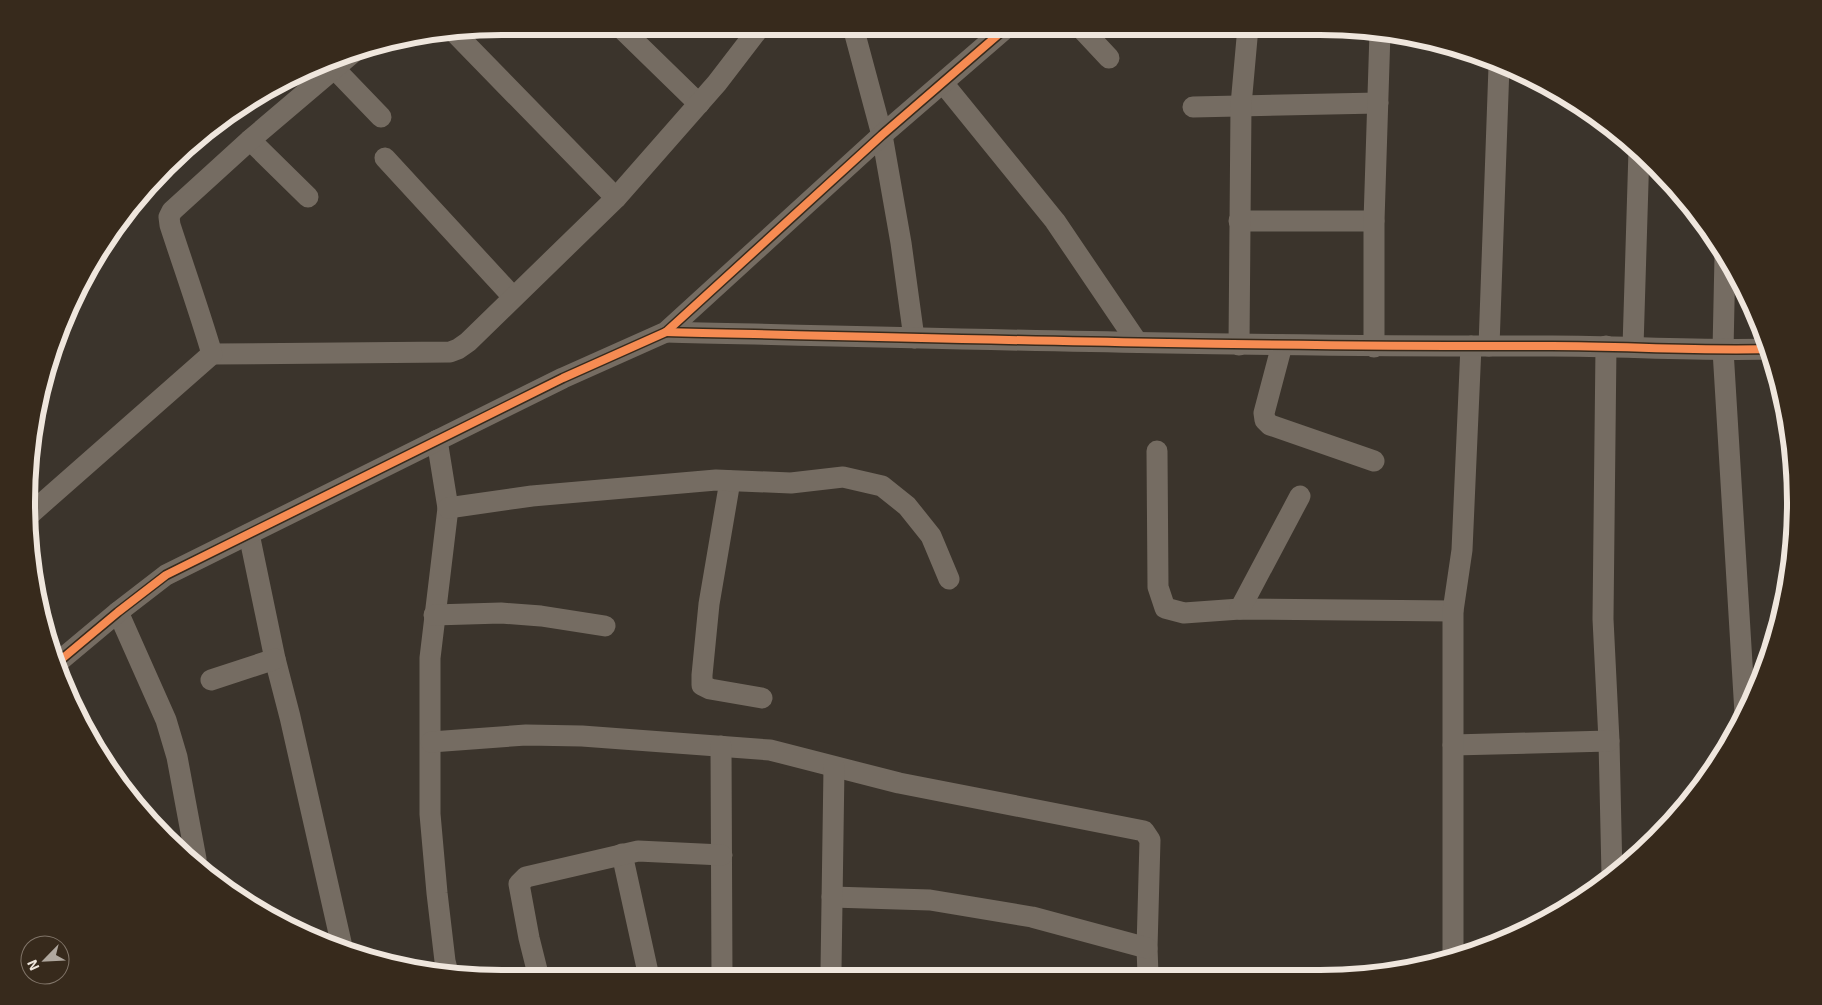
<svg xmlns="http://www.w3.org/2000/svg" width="1822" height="1005" font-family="'Exo 2',sans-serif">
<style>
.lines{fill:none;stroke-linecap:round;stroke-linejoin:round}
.minor{stroke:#756c62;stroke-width:21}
.cycleway-casing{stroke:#372a1c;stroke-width:11}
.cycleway{stroke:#f68b52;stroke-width:8}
.rim{fill:none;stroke:#efe6dd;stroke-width:6}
</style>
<rect width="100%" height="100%" fill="#3b342c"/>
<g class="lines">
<g class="minor">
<polyline points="619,26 699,104"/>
<polyline points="853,27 882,135 901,243 914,338"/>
<polyline points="1080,27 1109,58"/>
<polyline points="456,34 616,198"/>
<polyline points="329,63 381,117"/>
<polyline points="943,83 1055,221 1137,342"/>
<polyline points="1193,107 1378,103"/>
<polyline points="250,140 308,197"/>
<polyline points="385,158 513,297"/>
<polyline points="1239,221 1374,221"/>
<polyline points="1725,256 1723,350 1745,713"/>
<path d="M666,332C961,339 1256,347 1552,346C1624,346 1696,351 1768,349"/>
<polyline points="1239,345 1241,105 1248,27"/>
<polyline points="1282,345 1264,413 1265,420 1270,425 1374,461"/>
<polyline points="1489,346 1499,66"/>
<polyline points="1606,346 1603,619 1609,741 1612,875"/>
<polyline points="1374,347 1374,221 1380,32"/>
<polyline points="1633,347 1639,150"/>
<polyline points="212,354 450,352 458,349 468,342 616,198 717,83 760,27"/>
<polyline points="437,440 448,508 430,658 430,814 437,893 445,961 448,973"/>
<polyline points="1157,451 1158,587 1165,608 1184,613 1240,609 1453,611"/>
<polyline points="730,481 709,604 702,675 702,685 710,689 762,698"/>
<polyline points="448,508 532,496 716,480 791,483 843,477 882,486 907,506 931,536 949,579"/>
<path d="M29,515L212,354C199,310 184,268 170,225L169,217L172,211L250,140L356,50"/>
<polyline points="249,534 275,659 290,717 343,951"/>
<polyline points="1240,609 1300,496"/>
<polyline points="118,612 166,720 177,757 196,859"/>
<polyline points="434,615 501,613 541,616 605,626"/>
<polyline points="57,663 118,612 166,575 563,378 666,332 882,135 1007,27"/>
<polyline points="211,680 275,659"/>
<polyline points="431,742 526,735 582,736 770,750 899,783 1144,831 1150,840 1147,948 1148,975"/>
<polyline points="1453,745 1609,741"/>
<polyline points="721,746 722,977"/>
<polyline points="622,854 649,977"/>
<polyline points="832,897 930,900 1032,917 1147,948"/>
<polyline points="1453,958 1453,611 1462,550 1471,346"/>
<polyline points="831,970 834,767"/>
<polyline points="539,978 529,938 519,884 526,877 638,851 722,855"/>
</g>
<g class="cycleway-casing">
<g id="cycleway">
<path d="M666,332C961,339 1256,347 1552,346C1624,346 1696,351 1768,349"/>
<polyline points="57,663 118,612 166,575 563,378 666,332 882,135 1007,27"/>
</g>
</g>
<use href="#cycleway" class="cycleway"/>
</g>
<path d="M0 0H1822V1005H0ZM502 35H1320A467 467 0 0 1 1787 502V503A467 467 0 0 1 1320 970H502A467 467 0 0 1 35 503V502A467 467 0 0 1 502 35Z" fill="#372a1c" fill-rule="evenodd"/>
<path class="rim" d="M502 35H1320A467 467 0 0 1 1787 502V503A467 467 0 0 1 1320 970H502A467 467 0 0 1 35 503V502A467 467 0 0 1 502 35Z"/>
<g transform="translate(45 960) rotate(246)"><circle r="24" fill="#372a1c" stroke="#817569"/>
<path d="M0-4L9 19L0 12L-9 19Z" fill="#b0a89f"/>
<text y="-8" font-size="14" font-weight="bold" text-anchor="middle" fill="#efe6dd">N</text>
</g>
</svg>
